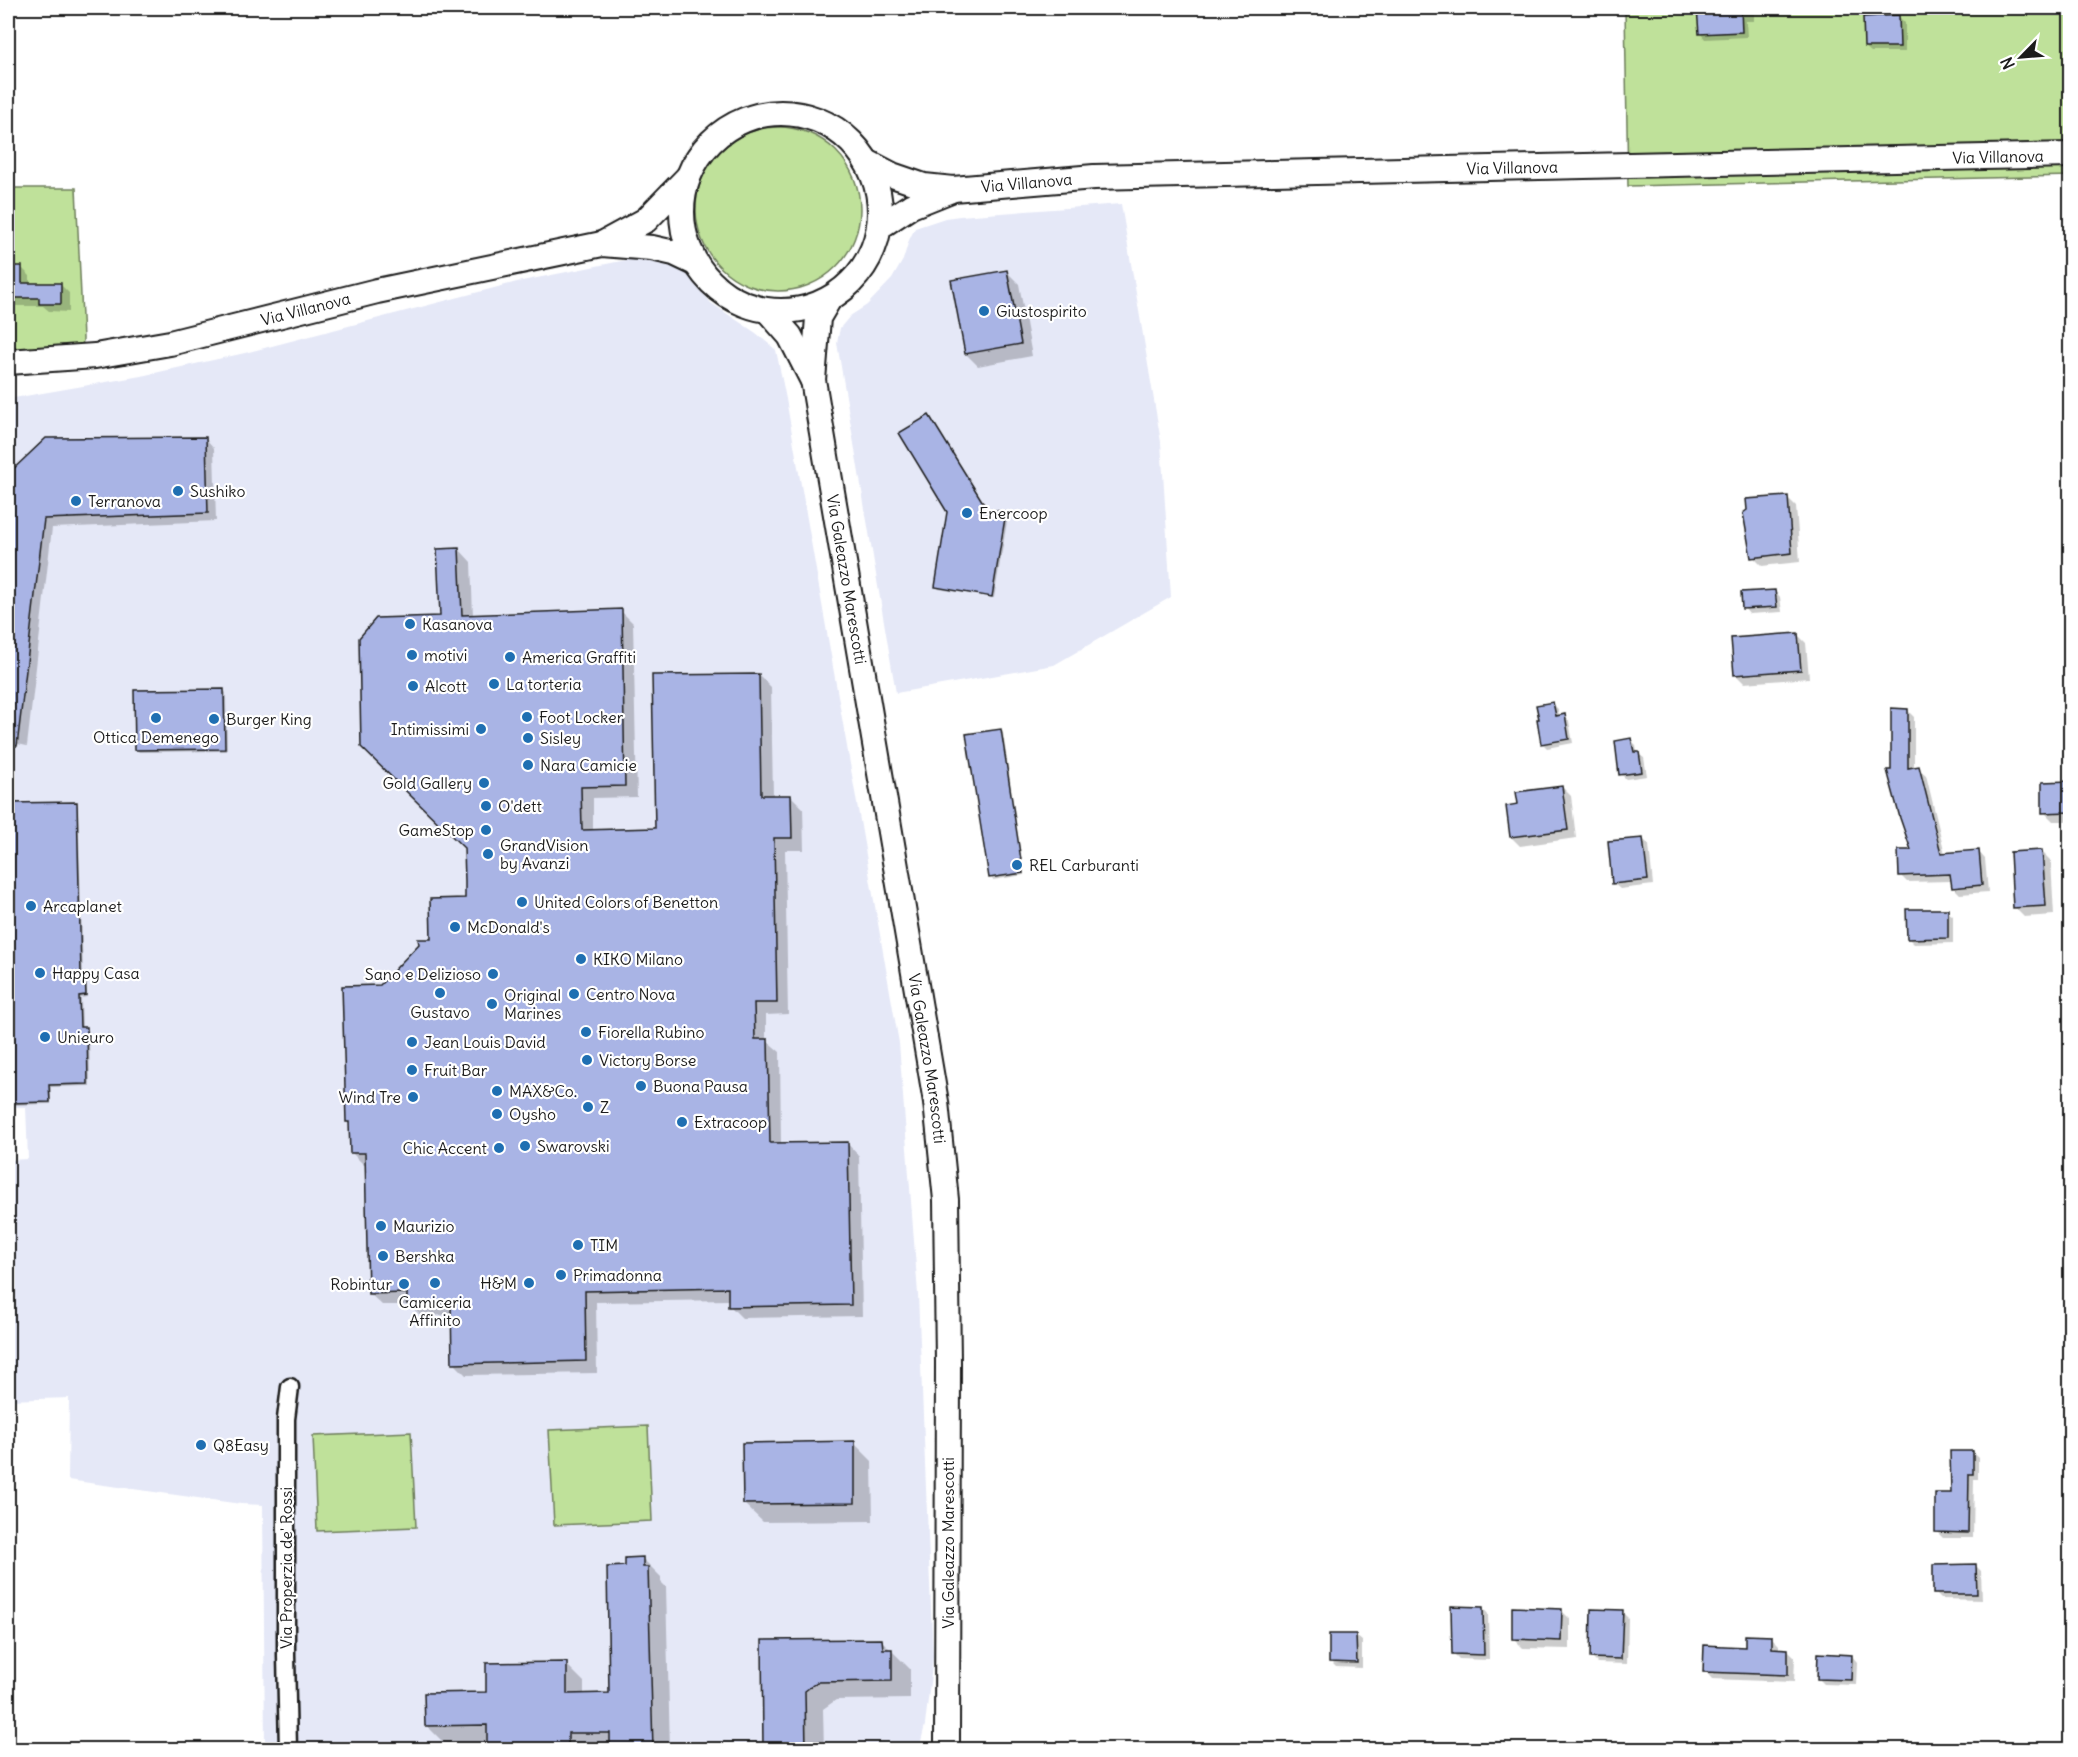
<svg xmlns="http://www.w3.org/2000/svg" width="2078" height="1757" font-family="Delius,sans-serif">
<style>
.built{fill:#e5e8f7}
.green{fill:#bfe19a;stroke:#6e7e5b;stroke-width:1.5}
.shadow{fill:#0003}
.building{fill:#a9b4e5;stroke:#1c1c1c;stroke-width:1.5}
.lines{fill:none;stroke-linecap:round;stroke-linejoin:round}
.street-casing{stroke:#1c1c1c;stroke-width:21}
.secondary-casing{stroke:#1c1c1c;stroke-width:28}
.street{stroke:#fff;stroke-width:16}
.secondary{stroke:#fff;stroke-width:24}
.poi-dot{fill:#1f6fb2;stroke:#fff;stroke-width:2}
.labels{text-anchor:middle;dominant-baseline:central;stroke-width:4.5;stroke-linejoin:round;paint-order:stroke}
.street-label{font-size:16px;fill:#1c1c1c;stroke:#fff}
.poi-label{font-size:16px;fill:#1c1c1c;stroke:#fff;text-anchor:start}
</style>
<rect width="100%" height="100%" fill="#fff"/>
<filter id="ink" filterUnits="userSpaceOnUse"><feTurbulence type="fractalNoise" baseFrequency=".0167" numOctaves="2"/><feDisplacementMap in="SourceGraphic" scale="12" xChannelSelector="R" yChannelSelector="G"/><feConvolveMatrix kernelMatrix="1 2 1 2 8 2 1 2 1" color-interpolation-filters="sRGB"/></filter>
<g filter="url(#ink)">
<g class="built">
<polygon points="1121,204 1161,442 1171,597 1054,665 896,693 837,343 840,328 850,316 867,305 892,279 903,260 909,240 915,228 945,218 960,216"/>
<polygon points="641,257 681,265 711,303 756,333 776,350 786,399 899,1043 918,1294 933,1657 925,1725 919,1749 265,1749 263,1505 241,1504 68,1480 69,1398 8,1400 8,1160 28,1159 26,1107 8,1107 8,399 141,376 245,353 517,282"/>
</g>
<g class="green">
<polygon points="1625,8 2070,8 2070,176 1628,186"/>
<circle cx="778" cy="209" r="82"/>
<polygon points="8,188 76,188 83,339 81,358 8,363"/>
<polygon points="648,1426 652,1521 554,1525 549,1430"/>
<polygon points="411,1432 416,1527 317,1531 313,1436"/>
</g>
<g class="shadow">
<polygon points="1699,8 1754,8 1754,21 1746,21 1747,37 1705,39 1700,33"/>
<polygon points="1775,8 1795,8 1795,12 1779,11"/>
<polygon points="1899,17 1905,23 1905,52 1871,52 1865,47"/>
<polygon points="8,268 22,268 30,276 30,284 60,284 69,293 69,312 49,311 43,306 8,306"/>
<polygon points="1007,272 1019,284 1032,356 978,366 966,354"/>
<polygon points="929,416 988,510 1006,513 1008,516 994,598 939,589 936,586 949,511"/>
<polygon points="206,439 214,448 216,521 52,528 27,746 8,742 8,472"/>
<polygon points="1787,497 1796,506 1800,562 1762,566 1753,557"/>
<polygon points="459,549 471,562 473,616 621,611 633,623 637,797 593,798 593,831 656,830 759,675 771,687 773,796 791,796 803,808 804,850 785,850 788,1014 766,1015 766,1040 780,1052 781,1145 847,1143 859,1156 862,1316 742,1318 730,1306 730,1300 596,1302 597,1373 466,1375 454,1363 453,1315 421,1316 410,1305 382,1305 369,1293 367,1164 364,1165 351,1152 351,1125 347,1121 381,987 432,940 466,900 465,847 442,618"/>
<polygon points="1775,591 1780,597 1782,612 1749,614 1744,608"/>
<polygon points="1798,635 1806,643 1809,678 1744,683 1735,674"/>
<polygon points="224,690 226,693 227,751 139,752 137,750"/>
<polygon points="1553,704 1558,709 1559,717 1564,716 1569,721 1573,743 1547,748 1542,743"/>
<polygon points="1907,710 1914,717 1914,768 1918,768 1926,775 1945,854 1978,851 1985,859 1988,892 1960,894 1953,887 1952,881 1907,882 1900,875 1913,851 1892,771"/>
<polygon points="1001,730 1003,733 1024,875 993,880 990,877"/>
<polygon points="1631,740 1636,745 1637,753 1644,758 1647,776 1626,779 1621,774"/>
<polygon points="2043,783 2070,783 2070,821 2053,821 2044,812"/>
<polygon points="1562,787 1571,796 1576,838 1520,846 1511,837"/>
<polygon points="76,803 78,806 83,975 87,978 87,997 81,998 82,1029 86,1029 89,1031 90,1086 51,1087 51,1104 8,1105 8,805"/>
<polygon points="1643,839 1649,845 1653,885 1620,889 1614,884"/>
<polygon points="2042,852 2051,861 2054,915 2024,917 2015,908"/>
<polygon points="1947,911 1953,916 1953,943 1914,944 1908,938"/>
<polygon points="854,1443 872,1461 873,1521 763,1522 744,1504"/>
<polygon points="1972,1452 1978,1458 1978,1479 1974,1479 1973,1538 1943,1538 1937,1532"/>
<polygon points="643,1559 661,1577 661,1582 666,1587 670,1750 489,1750 489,1743 445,1744 426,1725 488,1693 566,1664 584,1682 584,1695 611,1694 627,1568"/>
<polygon points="1976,1566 1981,1571 1982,1600 1941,1599 1935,1593"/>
<polygon points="1483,1608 1488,1614 1489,1660 1459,1659 1453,1653"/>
<polygon points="1561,1610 1570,1619 1570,1649 1523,1648 1514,1639"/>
<polygon points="1622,1612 1628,1618 1627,1664 1597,1663 1591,1657"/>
<polygon points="1356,1636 1362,1641 1362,1668 1336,1667 1330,1661"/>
<polygon points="1771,1637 1779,1645 1779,1650 1788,1650 1795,1657 1794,1682 1712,1679 1705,1671"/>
<polygon points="882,1641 910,1669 910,1699 836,1700 823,1709 824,1750 764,1750 763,1642"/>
<polygon points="1852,1656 1857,1662 1856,1685 1824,1684 1818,1678"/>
</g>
<g class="building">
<polygon points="1697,8 1741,8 1742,32 1699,34"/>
<polygon points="1899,15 1900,47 1864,47 1863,17"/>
<polygon points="8,266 22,266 22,283 61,283 61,304 39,304 39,298 8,298"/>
<polygon points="1007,270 1021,344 965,354 951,280"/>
<polygon points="929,415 987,509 1006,512 992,597 935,587 947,512 899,433"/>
<polygon points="206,437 208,513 44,519 17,746 8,746 8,474 46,438"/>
<polygon points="1788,496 1792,553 1751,558 1743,513 1747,510 1746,499"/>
<polygon points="459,548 462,615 622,609 625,786 581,787 582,830 655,828 652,675 759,674 761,795 791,795 792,838 774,838 777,1003 754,1003 755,1039 768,1039 770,1143 848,1142 851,1305 728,1307 728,1288 585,1291 586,1361 452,1364 451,1303 407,1304 407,1293 368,1294 365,1153 350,1153 349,1122 346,1122 342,986 380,985 419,944 418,939 431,939 430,899 465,898 465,881 464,848 361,747 359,638 376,618 440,616 437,549"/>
<polygon points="1775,590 1777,607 1742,609 1741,592"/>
<polygon points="1798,633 1801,670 1734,675 1731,638"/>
<polygon points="224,689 225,749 135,750 134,690"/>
<polygon points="1553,702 1556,716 1565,714 1569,739 1541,744 1537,719 1539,719 1536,705"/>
<polygon points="1891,708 1908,709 1908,768 1919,766 1941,853 1979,850 1982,885 1952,888 1950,874 1899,876 1898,850 1911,850 1900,818 1887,770 1891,770"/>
<polygon points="1001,729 1023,873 989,878 966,734"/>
<polygon points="1631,738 1634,752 1639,752 1642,772 1619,775 1615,741"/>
<polygon points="2070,781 2070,812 2042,813 2042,782"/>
<polygon points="1562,786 1568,830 1510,837 1506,806 1518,804 1516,792"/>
<polygon points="77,802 81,974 85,974 86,995 79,996 80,1027 87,1027 88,1084 49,1085 50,1102 8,1103 8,803"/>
<polygon points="1643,838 1648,880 1612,884 1608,841"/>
<polygon points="2042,850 2046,906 2013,908 2010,852"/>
<polygon points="1906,909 1948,909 1948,938 1907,939"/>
<polygon points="855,1441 855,1503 743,1504 742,1443"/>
<polygon points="1950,1451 1973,1451 1973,1474 1969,1474 1968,1533 1935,1532 1935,1493 1951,1493"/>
<polygon points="643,1557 643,1567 648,1567 653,1749 610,1749 610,1733 568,1733 568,1749 487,1749 487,1725 425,1726 424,1693 486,1692 486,1663 567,1662 567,1694 609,1693 607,1567 625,1566 625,1558"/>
<polygon points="1976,1564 1977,1594 1933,1594 1933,1565"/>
<polygon points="1451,1606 1483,1607 1484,1655 1452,1654"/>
<polygon points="1512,1607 1562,1609 1561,1641 1512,1639"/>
<polygon points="1591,1609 1623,1610 1621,1659 1590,1658"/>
<polygon points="1329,1634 1356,1634 1357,1663 1329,1662"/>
<polygon points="1745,1635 1772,1636 1772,1648 1788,1649 1788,1675 1703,1672 1704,1645 1745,1647"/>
<polygon points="882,1639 883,1649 892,1649 892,1681 817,1682 805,1691 806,1749 763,1749 762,1640"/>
<polygon points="1818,1653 1852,1655 1851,1680 1817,1679"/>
</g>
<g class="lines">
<g class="street-casing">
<polyline id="street" points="288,1750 286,1655 286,1419 290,1387"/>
</g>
<g class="secondary-casing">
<g id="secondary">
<circle cx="781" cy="212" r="99"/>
<path id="s1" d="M867,162L892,175L924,186L953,189L1094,177L2070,155"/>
<polyline points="879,227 911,206 951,190"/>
<polyline points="602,244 646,220 687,178"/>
<path id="s2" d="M828,301L818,318L813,380L936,1102L946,1200L948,1362L947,1745L945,1750"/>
<polyline points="768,311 790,336 812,379"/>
<path id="s3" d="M8,362L95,356L170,343L377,291L602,244L652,248L674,253L695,263"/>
</g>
</g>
<use href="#street" class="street"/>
<use href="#secondary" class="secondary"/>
</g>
</g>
<g class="poi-dot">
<circle cx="984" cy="311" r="6"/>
<circle cx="178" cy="491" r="6"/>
<circle cx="76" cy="501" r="6"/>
<circle cx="967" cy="513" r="6"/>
<circle cx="410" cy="624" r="6"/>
<circle cx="412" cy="655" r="6"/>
<circle cx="510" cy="657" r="6"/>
<circle cx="494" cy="684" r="6"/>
<circle cx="413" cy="686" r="6"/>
<circle cx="527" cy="717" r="6"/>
<circle cx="156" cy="718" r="6"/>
<circle cx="214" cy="719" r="6"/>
<circle cx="481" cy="729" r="6"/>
<circle cx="528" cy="738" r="6"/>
<circle cx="528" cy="765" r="6"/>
<circle cx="484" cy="783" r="6"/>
<circle cx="486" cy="806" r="6"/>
<circle cx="486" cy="830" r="6"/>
<circle cx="488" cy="854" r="6"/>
<circle cx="1017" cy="865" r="6"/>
<circle cx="522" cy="902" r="6"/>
<circle cx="31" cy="906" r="6"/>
<circle cx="455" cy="927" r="6"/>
<circle cx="581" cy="959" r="6"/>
<circle cx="40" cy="973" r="6"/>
<circle cx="493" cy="974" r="6"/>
<circle cx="440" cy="993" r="6"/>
<circle cx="574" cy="994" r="6"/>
<circle cx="492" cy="1004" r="6"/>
<circle cx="586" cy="1032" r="6"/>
<circle cx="45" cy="1037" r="6"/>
<circle cx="412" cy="1042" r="6"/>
<circle cx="587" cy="1060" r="6"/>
<circle cx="412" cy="1070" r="6"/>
<circle cx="641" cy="1086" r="6"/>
<circle cx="497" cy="1091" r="6"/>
<circle cx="413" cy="1097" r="6"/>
<circle cx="588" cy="1107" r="6"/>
<circle cx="497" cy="1114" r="6"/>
<circle cx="682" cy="1122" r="6"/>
<circle cx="525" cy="1146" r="6"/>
<circle cx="499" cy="1148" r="6"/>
<circle cx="381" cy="1226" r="6"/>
<circle cx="578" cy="1245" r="6"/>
<circle cx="383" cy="1256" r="6"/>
<circle cx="561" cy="1275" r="6"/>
<circle cx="435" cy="1283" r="6"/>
<circle cx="529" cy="1283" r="6"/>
<circle cx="404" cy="1284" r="6"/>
<circle cx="201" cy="1445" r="6"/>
</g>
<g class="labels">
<g class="street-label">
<text stroke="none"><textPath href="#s1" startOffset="1137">Via Villanova</textPath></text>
<text stroke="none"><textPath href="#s1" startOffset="651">Via Villanova</textPath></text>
<text stroke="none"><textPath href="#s1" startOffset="165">Via Villanova</textPath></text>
<text stroke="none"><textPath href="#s3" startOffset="303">Via Villanova</textPath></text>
<text stroke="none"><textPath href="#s2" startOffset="284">Via Galeazzo Marescotti</textPath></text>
<text stroke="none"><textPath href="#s2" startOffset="770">Via Galeazzo Marescotti</textPath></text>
<text transform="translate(948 1543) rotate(-90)">Via Galeazzo Marescotti</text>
<text transform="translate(286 1568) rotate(-90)">Via Properzia de' Rossi</text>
</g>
<g class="poi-label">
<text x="996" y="311">Giustospirito</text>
<text x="190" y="491">Sushiko</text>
<text x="88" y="501">Terranova</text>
<text x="979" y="513">Enercoop</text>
<text x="422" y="624">Kasanova</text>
<text x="424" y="655">motivi</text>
<text x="522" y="657">America Graffiti</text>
<text x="506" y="684">La torteria</text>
<text x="425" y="686">Alcott</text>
<text x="539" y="717">Foot Locker</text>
<text x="226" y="719">Burger King</text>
<text x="469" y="729" text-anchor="end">Intimissimi</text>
<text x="156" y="737" text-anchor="middle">Ottica Demenego</text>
<text x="540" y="738">Sisley</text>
<text x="540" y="765">Nara Camicie</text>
<text x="472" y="783" text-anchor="end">Gold Gallery</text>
<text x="498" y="806">O'dett</text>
<text x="474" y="830" text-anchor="end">GameStop</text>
<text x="500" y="845">GrandVision<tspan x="500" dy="18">by Avanzi</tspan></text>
<text x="1029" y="865">REL Carburanti</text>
<text x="534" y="902">United Colors of Benetton</text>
<text x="43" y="906">Arcaplanet</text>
<text x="467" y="927">McDonald's</text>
<text x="593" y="959">KIKO Milano</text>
<text x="52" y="973">Happy Casa</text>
<text x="481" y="974" text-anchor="end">Sano e Delizioso</text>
<text x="586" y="994">Centro Nova</text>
<text x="504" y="995">Original<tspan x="504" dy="18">Marines</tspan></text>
<text x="440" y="1012" text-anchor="middle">Gustavo</text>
<text x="598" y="1032">Fiorella Rubino</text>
<text x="57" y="1037">Unieuro</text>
<text x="424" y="1042">Jean Louis David</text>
<text x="599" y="1060">Victory Borse</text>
<text x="424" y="1070">Fruit Bar</text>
<text x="653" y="1086">Buona Pausa</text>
<text x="509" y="1091">MAX&amp;Co.</text>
<text x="401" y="1097" text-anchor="end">Wind Tre</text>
<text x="600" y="1107">Z</text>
<text x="509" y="1114">Oysho</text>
<text x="694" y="1122">Extracoop</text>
<text x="537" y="1146">Swarovski</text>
<text x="487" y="1148" text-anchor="end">Chic Accent</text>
<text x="393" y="1226">Maurizio</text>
<text x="590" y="1245">TIM</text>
<text x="395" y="1256">Bershka</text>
<text x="573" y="1275">Primadonna</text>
<text x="517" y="1283" text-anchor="end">H&amp;M</text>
<text x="392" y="1284" text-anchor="end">Robintur</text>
<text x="435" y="1302" text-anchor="middle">Camiceria<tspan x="435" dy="18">Affinito</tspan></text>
<text x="213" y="1445">Q8Easy</text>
</g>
</g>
<rect width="2078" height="1757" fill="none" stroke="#fff" stroke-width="30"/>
<rect x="15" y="15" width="2048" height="1727" fill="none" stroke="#1c1c1c" stroke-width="2" filter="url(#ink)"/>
<g transform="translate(2021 57) rotate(245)" stroke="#ffffff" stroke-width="4.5" paint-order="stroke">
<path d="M0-4.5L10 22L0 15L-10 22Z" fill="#1c1c1c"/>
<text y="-9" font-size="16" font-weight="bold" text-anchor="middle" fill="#1c1c1c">N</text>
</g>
</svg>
